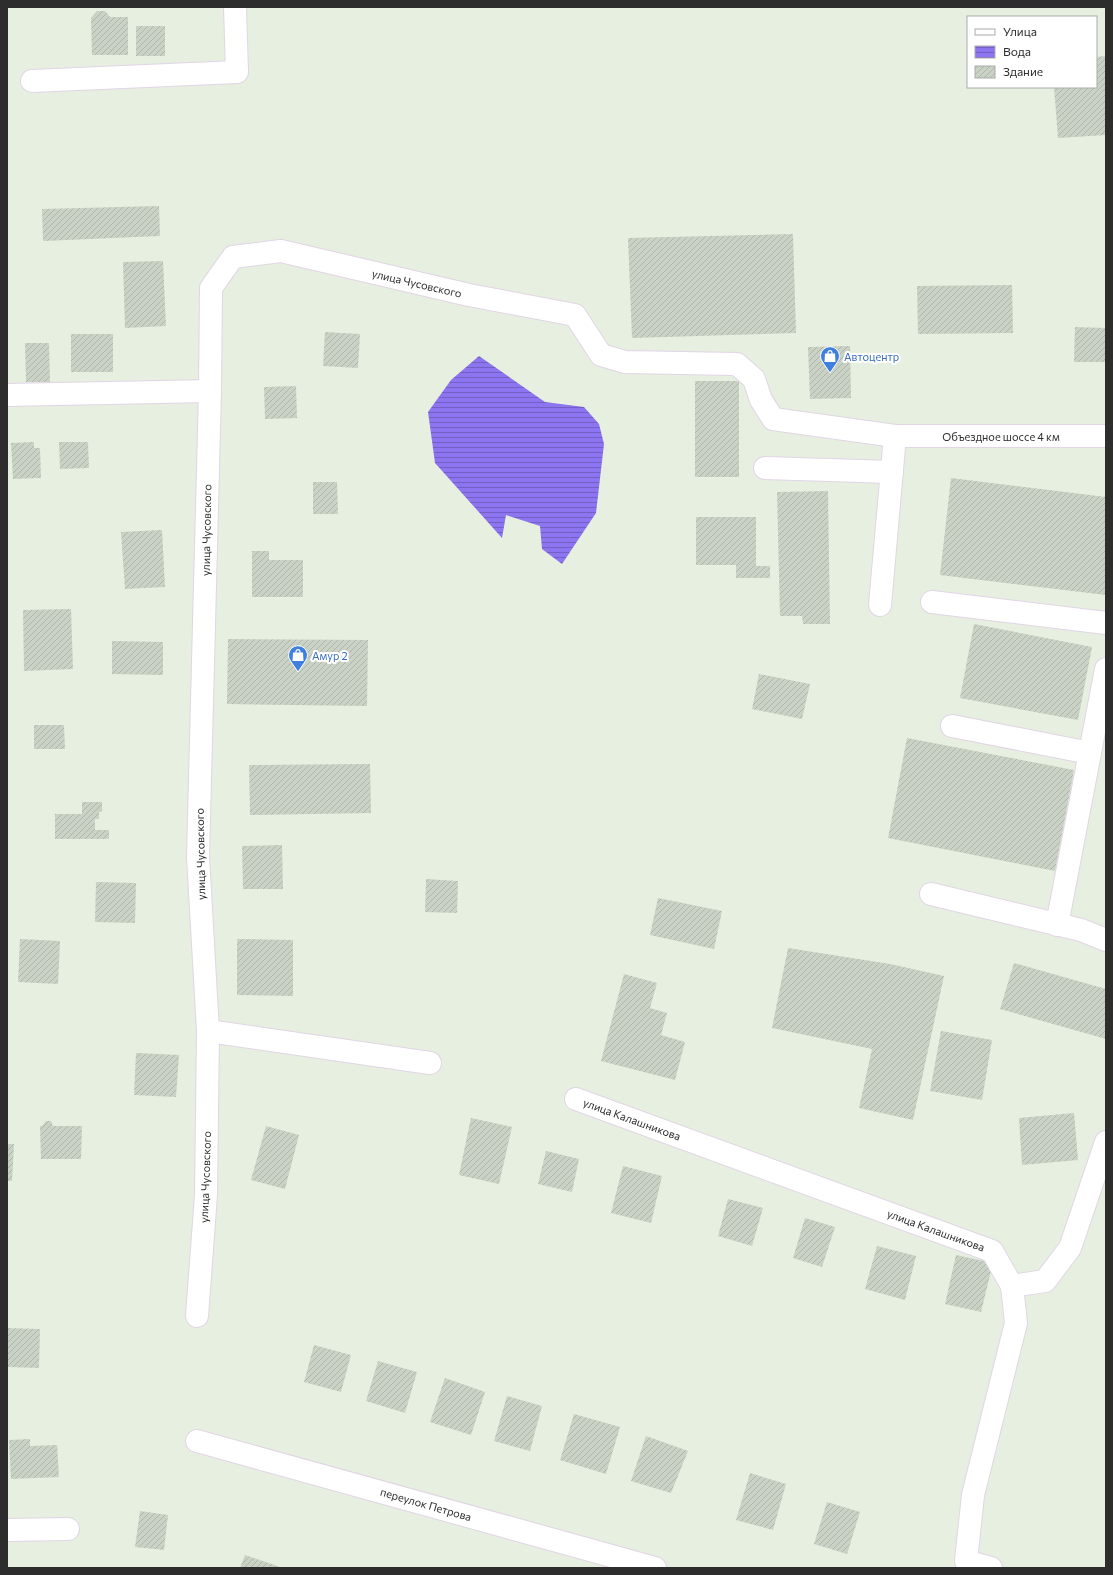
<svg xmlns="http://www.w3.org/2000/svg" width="1113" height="1575" font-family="Commissioner,sans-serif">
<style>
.water{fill:url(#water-rules)}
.building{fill:url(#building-hatch)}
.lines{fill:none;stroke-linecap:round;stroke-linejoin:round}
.minor-casing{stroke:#e1d5e6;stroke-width:24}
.minor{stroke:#fff;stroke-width:22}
.labels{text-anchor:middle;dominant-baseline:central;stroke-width:4;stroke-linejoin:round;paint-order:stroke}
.street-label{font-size:11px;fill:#2d2d2d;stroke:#fff}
.shop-label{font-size:11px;fill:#366cbe;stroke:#fff;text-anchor:start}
</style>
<defs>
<pattern id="water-rules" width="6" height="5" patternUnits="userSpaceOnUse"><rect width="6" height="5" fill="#8d74f0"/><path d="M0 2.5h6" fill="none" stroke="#7460c3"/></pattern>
<pattern id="building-hatch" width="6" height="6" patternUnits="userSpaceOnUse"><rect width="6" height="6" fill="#cad2c5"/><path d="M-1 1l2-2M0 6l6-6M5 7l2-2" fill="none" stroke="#aeb5aa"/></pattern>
</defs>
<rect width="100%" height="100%" fill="#e7efe0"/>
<polygon class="water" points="479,356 545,402 584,407 599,424 604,444 596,513 562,564 542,549 540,526 506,515 502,538 435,463 428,412 451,380"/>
<g class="building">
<polygon points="97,11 105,11 110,17 128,17 128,55 92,55 91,18"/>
<rect x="136" y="26" width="29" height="30"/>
<polygon points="1106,56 1106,135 1058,138 1054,87 1096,87 1096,57"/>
<polygon points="159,206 160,236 43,241 42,209"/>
<polygon points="793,234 796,333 632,338 628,238"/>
<polygon points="163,261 166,326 125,328 123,262"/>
<polygon points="1012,285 1013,333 918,334 917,286"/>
<polygon points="1075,327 1106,328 1106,362 1074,362"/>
<polygon points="325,332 360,334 358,368 323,366"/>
<rect x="71" y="334" width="42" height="38"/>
<polygon points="25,343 49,343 50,382 26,382"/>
<polygon points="850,346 851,398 810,399 808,347"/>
<rect x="695" y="381" width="44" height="96"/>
<polygon points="296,386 297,418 265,419 264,387"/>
<polygon points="34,442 34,448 40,448 41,478 13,479 11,443"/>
<polygon points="59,442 88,442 89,468 60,469"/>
<polygon points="951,478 1106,497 1106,595 940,575"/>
<polygon points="313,482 337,482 338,514 313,514"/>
<polygon points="828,491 830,624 803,624 802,616 780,616 777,492"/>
<polygon points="696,517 756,517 756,566 770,566 770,578 736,578 736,565 696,565"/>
<polygon points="162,530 165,587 125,589 121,532"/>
<polygon points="252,551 269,551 269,560 303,560 303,597 252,597"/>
<polygon points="71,609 73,669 24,671 23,610"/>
<polygon points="974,624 1092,647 1078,720 960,698"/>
<polygon points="228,639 368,640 367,706 227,704"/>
<polygon points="112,641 163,642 163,675 112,674"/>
<polygon points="759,674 810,684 802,719 752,709"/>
<polygon points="34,725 64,725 65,749 34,749"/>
<polygon points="907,738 1074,770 1055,871 888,838"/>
<polygon points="370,764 371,813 250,815 249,765"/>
<polygon points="82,802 102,802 102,811 99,812 99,819 95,819 95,830 109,830 109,839 55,839 55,814 82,814"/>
<polygon points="282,845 283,889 243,889 242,846"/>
<polygon points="426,879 458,881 457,913 425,912"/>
<polygon points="96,882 136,883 135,923 95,922"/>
<polygon points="658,898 722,911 714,949 650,935"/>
<polygon points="20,939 60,941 58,984 18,982"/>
<polygon points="237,939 293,940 293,996 237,995"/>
<polygon points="788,948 890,964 944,976 913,1120 859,1108 872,1049 772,1028"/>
<polygon points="1014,963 1106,989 1106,1039 1000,1009"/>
<polygon points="624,974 657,983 650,1008 667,1013 661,1035 685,1042 675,1080 601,1061"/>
<polygon points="941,1031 992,1040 982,1100 930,1091"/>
<polygon points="136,1053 179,1055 176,1097 134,1095"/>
<polygon points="1074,1113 1078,1160 1022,1165 1019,1118"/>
<polygon points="471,1118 512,1127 499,1184 459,1175"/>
<polygon points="46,1121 51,1121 53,1126 82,1126 81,1159 41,1159 40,1126 42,1126"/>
<polygon points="266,1126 299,1135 285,1189 251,1180"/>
<polygon points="7,1144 14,1144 12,1181 7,1181"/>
<polygon points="546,1151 579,1159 572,1192 538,1184"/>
<polygon points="623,1166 662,1176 651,1223 611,1213"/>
<polygon points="728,1199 763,1208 752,1246 718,1236"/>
<polygon points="805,1218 835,1227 822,1267 793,1258"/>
<polygon points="877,1246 916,1256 905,1300 865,1289"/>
<polygon points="956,1255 993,1263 981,1312 945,1304"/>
<polygon points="7,1328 40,1329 39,1368 7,1367"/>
<polygon points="314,1345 351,1355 341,1392 304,1382"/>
<polygon points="378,1361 417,1372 405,1413 366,1401"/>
<polygon points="445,1378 485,1392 471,1435 430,1422"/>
<polygon points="507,1396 542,1406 530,1451 494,1441"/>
<polygon points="574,1414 620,1427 606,1474 560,1460"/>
<polygon points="646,1436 688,1451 671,1493 631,1481"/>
<polygon points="30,1439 30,1446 57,1445 59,1477 11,1479 9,1440"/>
<polygon points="750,1473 786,1484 773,1530 736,1520"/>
<polygon points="827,1502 860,1512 847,1554 814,1544"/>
<polygon points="140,1511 168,1515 164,1550 135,1547"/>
<polygon points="245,1555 283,1568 240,1568"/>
</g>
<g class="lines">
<g class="minor-casing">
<g id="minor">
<polyline points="32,81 237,72 235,7"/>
<polyline points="210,391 211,288 233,257 281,251 469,295 575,315 601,355 625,362 737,364 754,379 761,400 773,419 895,436 1106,436"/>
<polyline points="7,395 210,391 198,857 208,1031 206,1195 197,1316"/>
<polyline points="765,468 892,472"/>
<polyline points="932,602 1106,623"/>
<polyline points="880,605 895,436"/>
<polyline points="952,726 1090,753"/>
<polyline points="931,894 1081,930 1106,940"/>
<polyline points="1057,925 1106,669"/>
<polyline points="208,1031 430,1063"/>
<polyline points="576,1099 992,1251 1012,1286 1016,1323 973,1495 966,1561 991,1568"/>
<polyline points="1012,1286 1045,1281 1070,1248 1106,1142"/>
<polyline points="197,1441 655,1568"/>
<polyline points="7,1530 68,1529"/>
</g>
</g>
<use href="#minor" class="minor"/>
</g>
<defs>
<g id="shop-pin" transform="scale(1)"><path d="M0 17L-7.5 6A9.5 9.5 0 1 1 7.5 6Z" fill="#3f7fe0" stroke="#fff"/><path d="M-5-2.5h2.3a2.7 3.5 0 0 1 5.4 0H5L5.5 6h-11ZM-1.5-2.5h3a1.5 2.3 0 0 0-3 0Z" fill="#fff"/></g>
</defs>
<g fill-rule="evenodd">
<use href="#shop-pin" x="830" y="356"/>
<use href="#shop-pin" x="298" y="655"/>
</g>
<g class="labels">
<g class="street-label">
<text transform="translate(417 283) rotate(13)">улица Чусовского</text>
<text x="1001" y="436">Объездное шоссе 4 км</text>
<text transform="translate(206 530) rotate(-89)">улица Чусовского</text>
<text transform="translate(200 854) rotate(-91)">улица Чусовского</text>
<text transform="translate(632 1119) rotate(20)">улица Калашникова</text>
<text transform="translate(205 1177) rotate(-88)">улица Чусовского</text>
<text transform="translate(936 1230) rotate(20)">улица Калашникова</text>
<text transform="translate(426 1504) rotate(16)">переулок Петрова</text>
</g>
<g class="shop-label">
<text x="844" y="356">Автоцентр</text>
<text x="312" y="655">Амур 2</text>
</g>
</g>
<rect width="1113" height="1575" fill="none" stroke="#2d2d2d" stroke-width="16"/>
<rect x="967" y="16" width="130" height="72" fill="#ffffff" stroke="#ababab"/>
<rect x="975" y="29" width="20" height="6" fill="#ffffff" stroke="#ababab"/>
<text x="1003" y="36" font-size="12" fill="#2d2d2d">Улица</text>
<rect x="975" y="46" width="20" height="12" fill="url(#water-rules)" stroke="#ababab"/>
<text x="1003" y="56" font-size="12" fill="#2d2d2d">Вода</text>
<rect x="975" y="66" width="20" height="12" fill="url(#building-hatch)" stroke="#ababab"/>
<text x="1003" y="76" font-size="12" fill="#2d2d2d">Здание</text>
</svg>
